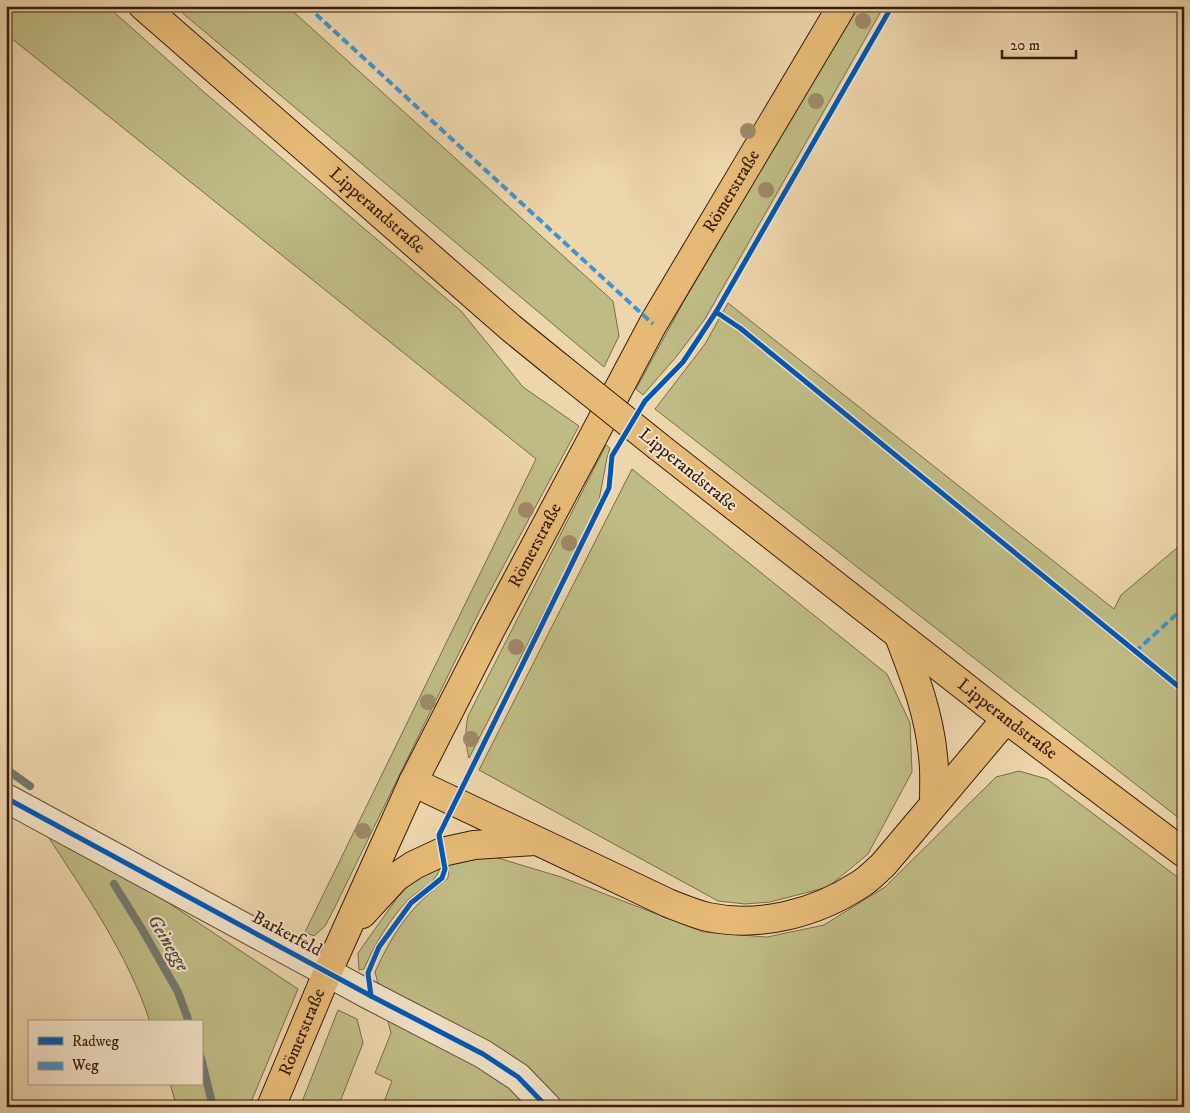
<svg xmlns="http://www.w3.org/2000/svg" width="1190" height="1113" font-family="'IM FELL DW Pica',serif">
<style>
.green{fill:#bfbb84;stroke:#7c6b48}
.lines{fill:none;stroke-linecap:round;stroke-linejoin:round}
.stream{stroke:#73796f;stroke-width:8}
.minor-casing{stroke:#654a35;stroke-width:30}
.major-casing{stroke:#381b0d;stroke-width:30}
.minor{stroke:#f3e4c9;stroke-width:28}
.major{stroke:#e6ba76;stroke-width:28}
.major-bridge-casing{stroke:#381b0d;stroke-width:30;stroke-linecap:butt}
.major-bridge{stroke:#e6ba76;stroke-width:28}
.quiet{stroke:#3e94d2;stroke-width:4;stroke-dasharray:8 4;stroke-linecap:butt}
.cycleway-casing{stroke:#f3e4c9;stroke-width:8}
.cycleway{stroke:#0057b8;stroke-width:5}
.tree{fill:#9f8968}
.labels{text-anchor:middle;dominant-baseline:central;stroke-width:4;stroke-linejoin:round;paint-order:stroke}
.street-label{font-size:18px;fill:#381b0d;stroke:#f3e4c9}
.water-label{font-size:19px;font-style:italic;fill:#564a3e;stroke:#f3e4c9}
</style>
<rect width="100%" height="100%" fill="#edd5ac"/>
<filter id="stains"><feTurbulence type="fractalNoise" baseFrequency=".004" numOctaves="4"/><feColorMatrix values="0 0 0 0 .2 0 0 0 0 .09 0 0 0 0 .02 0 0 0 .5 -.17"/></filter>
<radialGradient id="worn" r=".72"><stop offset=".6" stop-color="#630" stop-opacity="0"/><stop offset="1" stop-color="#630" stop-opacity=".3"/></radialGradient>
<g class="green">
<polygon points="6,6 107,6 205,93 461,311 523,387 579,426 482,606 335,907 325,926 314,936 305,932 536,459 6,34"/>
<polygon points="174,6 287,6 613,301 619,336 604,367"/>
<polygon points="858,6 884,6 705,319 676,357 643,395 636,389 684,301"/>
<polygon points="728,303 1114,609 1121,595 1184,542 1184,822 655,409 705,344"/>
<path d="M606,445L610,448L607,458L599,500L578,546L469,758C465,743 465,731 468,716Z"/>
<polygon points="632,469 887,674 910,723 912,772 868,854 828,887 770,902 745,904 718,901 479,770"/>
<path d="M1019,771L1047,779L1184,882V1107H382L392,1081L375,1073L391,1033L375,972C395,929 410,907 448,878L449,861L488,855L561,877L703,932L767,937L824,925L885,887L996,777Z"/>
<path d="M45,832L116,868L298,989L249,1107H177L170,1084H201V1022H150C128,954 84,892 45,832Z"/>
<path d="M440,864C441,881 418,890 408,900C390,919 374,945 364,969L359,970L358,953L397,898L412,881Z"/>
<polygon points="338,1010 357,1019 363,1043 338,1107 300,1107"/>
</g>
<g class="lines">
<g class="stream">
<polyline points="6,769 30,786"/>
<polyline points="114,884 142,929 178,992 189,1022"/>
<polyline points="201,1058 213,1107"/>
</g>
<g class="minor-casing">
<polyline id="minor" points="6,798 371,996 483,1054 518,1077 547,1107"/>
</g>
<g class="major-casing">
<g id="major">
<path id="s1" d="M143,6L511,328L559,367"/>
<path id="s2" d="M659,447L1006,719L1184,853"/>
<path d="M899,636C914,675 929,713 933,756C935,771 934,787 934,803"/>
<path d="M413,782L668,903C681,908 695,914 708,917C760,928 816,913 859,885C868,880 875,872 883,865L1006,719"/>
<polyline points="362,914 396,877 414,865 442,852 474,845 535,841"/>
<path id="s3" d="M271,1107L328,971L413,782L491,629L653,324L842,6"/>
</g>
</g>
<use href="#minor" class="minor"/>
<use href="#major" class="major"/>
<g class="major-bridge-casing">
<polyline id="major-bridge" points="559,367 659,447"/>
</g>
<use href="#major-bridge" class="major-bridge"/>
<g class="quiet">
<polyline points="307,6 653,324"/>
<polyline points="1135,652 1179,612 1184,610"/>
</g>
<g class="cycleway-casing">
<g id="cycleway">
<polyline points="716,312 740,328 1184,691"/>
<polyline points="6,798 371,996 483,1054 518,1077 547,1107"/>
<polyline points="371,996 368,973 379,947 411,903 442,878 445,869 439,835 609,488 612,456 645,401 683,362 716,312 892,6"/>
</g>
</g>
<use href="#cycleway" class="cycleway"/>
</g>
<g class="tree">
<circle cx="863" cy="21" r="8"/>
<circle cx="816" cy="101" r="8"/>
<circle cx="748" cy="131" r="8"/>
<circle cx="766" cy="190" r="8"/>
<circle cx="526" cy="510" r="8"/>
<circle cx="569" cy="543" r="8"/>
<circle cx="516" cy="647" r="8"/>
<circle cx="428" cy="702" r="8"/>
<circle cx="471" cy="739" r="8"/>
<circle cx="363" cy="831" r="8"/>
</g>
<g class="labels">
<g class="street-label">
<text stroke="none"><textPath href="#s3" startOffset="1026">Römerstraße</textPath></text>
<text stroke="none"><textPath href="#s1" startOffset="311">Lipperandstraße</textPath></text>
<text transform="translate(688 470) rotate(39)">Lipperandstraße</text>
<text stroke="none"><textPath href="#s3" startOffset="621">Römerstraße</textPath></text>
<text stroke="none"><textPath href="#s2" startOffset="442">Lipperandstraße</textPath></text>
<text transform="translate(287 934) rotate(28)">Barkerfeld</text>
<text stroke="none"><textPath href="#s3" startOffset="81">Römerstraße</textPath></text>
</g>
<g class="water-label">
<text transform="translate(168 943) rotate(59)">Geinegge</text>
</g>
</g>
<rect width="1190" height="1113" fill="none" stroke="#edd5ac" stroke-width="25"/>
<rect x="8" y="8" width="1175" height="1098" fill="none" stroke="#381b0d" stroke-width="2.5"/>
<rect x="12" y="12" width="1165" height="1088" fill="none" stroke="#381b0d"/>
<rect x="28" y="1020" width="175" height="65" fill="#f3e4c9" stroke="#a8947e"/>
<rect x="38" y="1037" width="25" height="8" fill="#0057b8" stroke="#a8947e"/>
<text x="72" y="1046" font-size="15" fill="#381b0d">Radweg</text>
<rect x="38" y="1062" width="25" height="8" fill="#3e94d2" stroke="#a8947e"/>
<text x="72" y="1070" font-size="15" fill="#381b0d">Weg</text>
<path d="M1002 50v8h74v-8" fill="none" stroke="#381b0d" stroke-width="2.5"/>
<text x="1010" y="50" font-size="15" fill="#381b0d" stroke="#f3e4c9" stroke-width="4" paint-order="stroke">20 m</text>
<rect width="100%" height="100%" filter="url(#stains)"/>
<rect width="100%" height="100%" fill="url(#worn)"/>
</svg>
